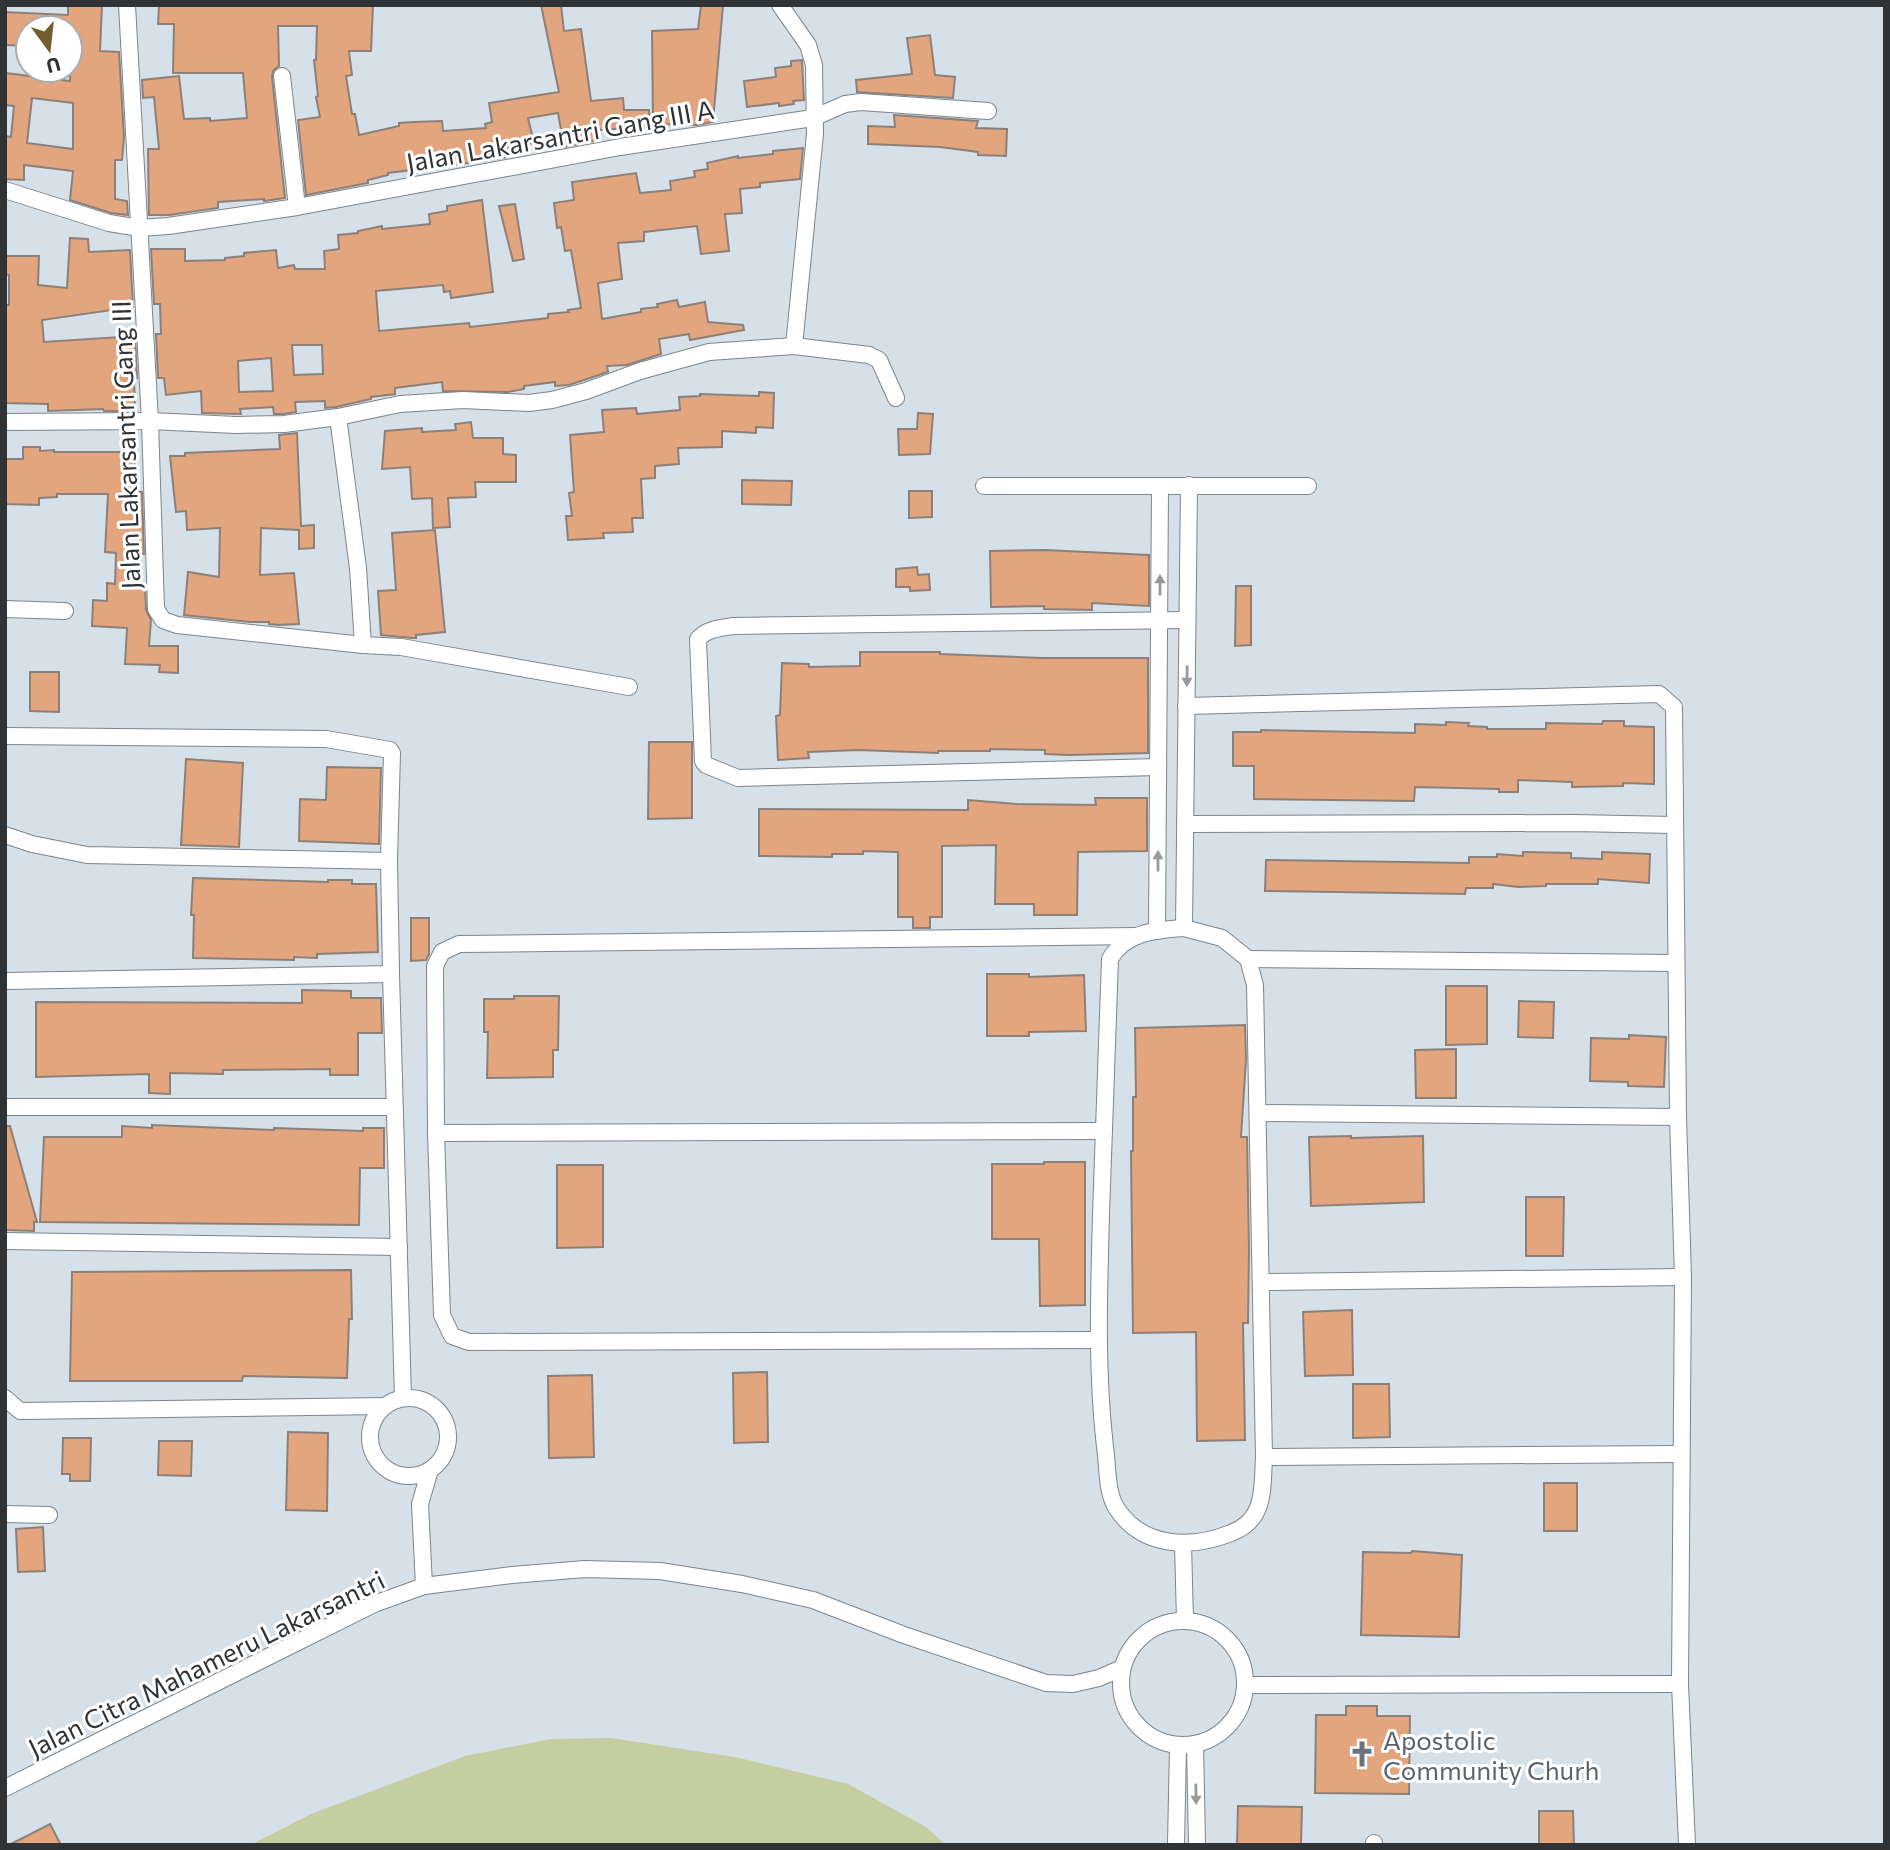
<svg xmlns="http://www.w3.org/2000/svg" width="1890" height="1850" font-family="Commissioner,sans-serif">
<style>
.green{fill:#c5cea0}
.building{fill:#e3a57d;stroke:#8c817a;stroke-width:2;fill-rule:evenodd}
.lines{fill:none;stroke-linecap:round;stroke-linejoin:round}
.minor-casing{stroke:#7c858d;stroke-width:18}
.minor{stroke:#fff;stroke-width:16}
.oneway{fill:#97999a}
.labels{text-anchor:middle;dominant-baseline:central;stroke-width:6;stroke-linejoin:round;paint-order:stroke}
.street-label{font-size:26px;fill:#2f3336;stroke:#fff}
.worship-label{font-size:26px;fill:#5b616d;stroke:#fff;text-anchor:start}
</style>
<rect width="100%" height="100%" fill="#d6e0e9"/>
<polygon class="green" points="611,1738 735,1757 848,1784 926,1827 946,1845 250,1845 311,1814 465,1756 551,1739"/>
<g class="building">
<path d="M68,5H102L100,51L119,52L124,137L122,160H115V199L127,201L128,215L111,213L70,200L73,171L24,165V180L5,179V136L11,137L14,106L5,105V73L70,81V28H28V46L5,45V12L68,15ZM32,98L73,103V149L27,143Z"/>
<polygon points="159,5 373,5 371,51 349,51 352,75 346,76 352,114 355,114 359,135 399,126 399,123 413,122 442,121 443,131 486,128 485,124 492,122 489,103 559,92 541,5 561,5 564,31 581,29 591,101 623,98 624,110 649,110 650,127 597,130 598,140 564,147 558,113 528,118 534,143 505,149 507,157 485,161 388,173 388,175 368,180 368,183 306,195 298,120 320,117 316,97 318,96 314,60 316,60 317,26 278,26 279,66 273,71 272,77 285,198 264,201 264,199 218,202 218,208 169,215 149,215 148,149 159,149 154,97 143,98 142,80 179,76 184,119 210,118 210,121 247,118 243,73 173,73 174,24 158,24"/>
<polygon points="701,5 723,5 713,122 697,125 653,124 652,31 698,29"/>
<polygon points="930,35 935,75 955,77 953,98 857,92 856,80 912,74 907,38"/>
<polygon points="802,60 804,100 793,101 794,104 779,106 779,103 747,107 744,81 776,77 775,68 791,66 791,61"/>
<polygon points="894,115 978,121 976,128 1007,129 1006,156 978,155 978,152 940,147 868,144 868,126 895,127"/>
<path d="M803,148L800,179L760,183V187L740,189L742,213L725,214L729,251L701,254L697,226L644,232V241L618,243L622,279L598,283L602,319L641,312V309L658,307L657,304L677,300L679,307L705,302L708,322L743,325L744,330L690,340L689,334L659,339L661,354L627,365L607,366L608,372L569,385L555,386V382L524,386V389L508,392L443,391L442,382L395,388V394L371,397V399L336,407L325,408V401L295,402L296,412L283,414H274L273,407L240,409L241,414L202,413L201,391L166,395L164,378H158L156,334H161L160,304H154L151,249H185V261L225,260V258L244,256V253L276,250L278,268L294,265L295,269H325L324,251L339,249L338,235L358,233V231L382,226V229L430,224L429,214L447,211V206L482,200L493,292L451,298L450,291L444,292L443,285L376,291L379,331L469,323L470,327L548,318V314L569,312L568,310L581,308L571,250L565,251L561,227L557,228L554,203L574,200L572,182L636,173L640,193L671,190L670,181L695,177L694,171L708,169L707,163L738,156V158L773,154V151ZM292,345H322L323,374L294,375ZM271,358L273,391L239,392L238,361Z"/>
<polygon points="515,204 524,259 513,261 499,206"/>
<polygon points="70,238 88,239 89,252 130,250 133,307 42,320 44,342 135,336 137,378 134,378 135,411 104,411 103,409 48,411 48,404 5,403 5,305 9,305 9,275 5,274 5,256 39,256 38,285 67,288"/>
<polygon points="759,392 774,393 773,428 756,427 756,433 722,431 722,447 678,448 679,464 655,466 655,478 641,479 643,518 632,518 633,532 603,533 604,538 568,540 566,516 572,516 569,493 574,492 570,435 604,432 602,410 636,408 637,414 680,410 679,397 700,396 700,394 759,396"/>
<polygon points="918,413 933,414 930,454 899,455 898,429 917,429"/>
<polygon points="471,422 473,438 503,438 503,454 516,455 516,482 475,482 476,497 448,498 450,527 433,528 432,498 412,499 410,467 382,469 385,431 422,428 422,432 456,430 455,424"/>
<polygon points="297,433 301,526 314,525 314,548 299,549 299,530 261,528 260,575 294,573 299,624 278,625 269,624 269,622 250,622 184,615 188,572 219,577 220,528 187,530 186,511 176,512 170,456 185,456 185,453 280,449 279,435"/>
<polygon points="23,447 40,447 40,451 54,450 54,452 134,452 136,491 142,492 144,554 141,554 139,584 145,584 146,610 151,620 149,646 178,646 178,673 159,672 160,665 125,664 127,628 92,626 93,600 107,601 107,583 115,584 116,553 105,552 108,494 57,494 57,497 39,498 39,505 6,504 6,459 23,459"/>
<polygon points="742,480 792,481 791,505 742,504"/>
<polygon points="909,491 932,491 932,517 909,518"/>
<polygon points="435,530 445,632 416,635 416,638 412,638 381,635 378,591 396,590 392,533"/>
<polygon points="1045,550 1149,555 1149,606 1092,603 1092,610 1044,609 1044,606 991,607 990,551"/>
<polygon points="917,567 918,575 929,574 930,590 910,591 910,587 896,587 896,569"/>
<polygon points="1236,586 1251,586 1251,645 1235,646"/>
<polygon points="860,652 940,652 940,654 1043,658 1148,658 1148,753 1069,755 1045,754 1045,750 990,749 990,751 938,751 938,753 858,750 808,752 809,758 778,760 776,716 780,715 782,663 809,664 809,667 860,666"/>
<polygon points="30,672 59,672 59,712 30,711"/>
<polygon points="1603,721 1624,721 1624,726 1654,727 1654,784 1623,783 1623,786 1572,787 1572,782 1518,780 1518,792 1499,792 1499,789 1415,787 1414,801 1254,799 1254,766 1233,766 1233,732 1261,732 1261,730 1415,733 1415,724 1446,725 1446,722 1469,723 1468,726 1487,727 1487,729 1546,729 1546,723 1602,724"/>
<polygon points="649,742 692,742 692,818 648,819"/>
<polygon points="186,759 243,763 239,847 181,845"/>
<polygon points="327,767 381,768 379,844 299,841 300,799 326,800"/>
<polygon points="1095,798 1147,798 1147,851 1078,852 1077,915 1034,915 1034,904 995,904 996,845 942,846 942,917 930,917 930,928 913,928 913,917 898,917 898,852 863,851 863,854 832,854 832,857 759,856 759,809 968,810 968,800 1017,804 1096,805"/>
<polygon points="1523,852 1571,853 1571,858 1602,859 1602,852 1650,854 1649,883 1598,879 1598,884 1546,884 1546,886 1518,887 1493,884 1493,888 1466,888 1465,894 1265,891 1266,860 1469,863 1469,857 1497,857 1497,854 1523,856"/>
<polygon points="193,878 328,882 328,880 352,880 352,884 376,884 378,952 317,954 317,958 294,957 294,960 193,958 194,915 191,915"/>
<polygon points="411,918 429,918 429,954 426,960 411,961"/>
<polygon points="987,974 1029,974 1029,977 1084,975 1086,1031 1029,1032 1029,1036 987,1036"/>
<polygon points="1446,986 1487,986 1487,1044 1446,1045"/>
<polygon points="302,990 351,991 351,998 381,998 382,1033 358,1033 358,1075 330,1075 330,1069 223,1070 223,1074 170,1073 170,1094 149,1093 149,1074 36,1077 36,1002 302,1003"/>
<polygon points="514,996 559,996 558,1050 553,1050 553,1077 487,1078 488,1032 484,1032 484,999 514,999"/>
<polygon points="1519,1001 1554,1002 1553,1038 1518,1037"/>
<polygon points="1245,1025 1246,1059 1241,1137 1247,1137 1249,1249 1248,1323 1243,1323 1245,1440 1197,1441 1196,1332 1133,1333 1131,1151 1133,1151 1133,1097 1136,1097 1135,1028"/>
<polygon points="1629,1035 1666,1037 1664,1087 1628,1086 1628,1082 1590,1081 1591,1038 1629,1039"/>
<polygon points="1456,1049 1456,1098 1416,1098 1415,1050"/>
<polygon points="152,1125 274,1130 274,1128 363,1131 363,1128 384,1128 384,1168 360,1168 359,1225 40,1222 44,1137 122,1137 122,1126 152,1128"/>
<polygon points="5,1126 10,1126 37,1222 34,1222 34,1231 5,1230"/>
<polygon points="1351,1136 1351,1138 1423,1136 1424,1202 1311,1206 1309,1137"/>
<polygon points="1044,1162 1085,1162 1085,1305 1040,1306 1039,1239 992,1239 992,1164 1044,1164"/>
<polygon points="557,1165 603,1165 603,1247 557,1248"/>
<polygon points="1526,1197 1564,1197 1563,1256 1526,1256"/>
<polygon points="351,1270 352,1319 349,1319 347,1378 243,1376 242,1381 70,1381 72,1272"/>
<polygon points="1352,1310 1353,1375 1305,1376 1303,1312"/>
<polygon points="767,1372 768,1442 734,1443 733,1373"/>
<polygon points="592,1375 594,1457 549,1458 548,1376"/>
<polygon points="1353,1384 1389,1384 1390,1437 1353,1438"/>
<polygon points="288,1432 328,1433 327,1511 286,1510"/>
<polygon points="63,1438 91,1438 90,1481 70,1481 70,1474 62,1474"/>
<polygon points="159,1441 192,1441 191,1476 158,1475"/>
<rect x="1544" y="1483" width="33" height="48"/>
<polygon points="43,1527 45,1571 18,1572 16,1529"/>
<polygon points="1412,1551 1462,1555 1459,1637 1361,1635 1363,1552 1411,1553"/>
<polygon points="1346,1706 1377,1706 1377,1716 1410,1716 1409,1794 1315,1793 1316,1715 1346,1715"/>
<polygon points="1238,1806 1302,1807 1301,1845 1237,1845"/>
<polygon points="1539,1811 1573,1811 1574,1845 1539,1845"/>
<polygon points="50,1824 61,1845 9,1845"/>
</g>
<g class="lines">
<g class="minor-casing">
<g id="minor">
<polyline points="127,5 150,421 156,609 163,620 177,625 363,645 401,647 629,687"/>
<polyline points="780,5 808,45 814,65 815,134 794,346"/>
<polyline points="282,76 297,207"/>
<polyline points="5,190 109,223 140,228 168,226 297,207 620,147 813,118 845,104 861,102 988,111"/>
<polyline points="338,417 358,568 363,645"/>
<polyline points="5,422 150,421 236,425 284,424 338,417 400,404 463,400 529,403 552,400 586,391 640,371 709,352 794,346 869,355 879,360 896,398"/>
<polyline points="984,486 1308,486"/>
<polyline points="5,609 65,611"/>
<polyline points="1186,706 1659,694 1674,707 1678,1117 1683,1277 1680,1684 1687,1845"/>
<polyline points="5,736 326,739 390,750 392,753 389,861 391,974 403,1398"/>
<path d="M1158,767L738,778L706,765L703,761L698,639C707,629 720,628 733,626L1187,620"/>
<polyline points="1185,824 1574,823 1674,825"/>
<polyline points="5,835 32,844 87,855 389,861"/>
<path d="M1184,928L1222,938L1248,959L1255,985L1264,1457C1262,1489 1266,1520 1231,1533C1191,1549 1143,1548 1117,1509C1106,1493 1108,1466 1105,1447C1096,1369 1099,1292 1101,1214C1104,1129 1107,1044 1110,959C1125,932 1156,930 1184,928Z"/>
<polyline points="1184,928 1189,485"/>
<polyline points="1157,930 1160,486"/>
<polyline points="1248,959 1676,963"/>
<polyline points="5,981 391,974"/>
<polyline points="5,1107 394,1107"/>
<polyline points="1258,1113 1678,1117"/>
<polyline points="436,1133 1104,1131"/>
<polyline points="5,1241 399,1247"/>
<polyline points="1262,1282 1683,1277"/>
<polyline points="1097,1340 469,1342 452,1336 442,1315 436,1133 435,966 442,952 459,944 1137,936"/>
<circle cx="409" cy="1437" r="39"/>
<polyline points="5,1398 20,1411 385,1406"/>
<polyline points="1264,1457 1680,1454"/>
<polyline points="5,1514 49,1515"/>
<polyline points="1183,1544 1185,1621"/>
<polyline points="424,1586 420,1504 430,1470"/>
<circle cx="1183" cy="1683" r="62"/>
<polyline points="1246,1685 1680,1684"/>
<polyline points="1195,1744 1197,1845"/>
<polyline points="5,1788 374,1604 424,1586 512,1575 585,1569 660,1571 742,1584 813,1600 904,1635 1046,1683 1073,1684 1099,1678 1122,1668"/>
<polyline points="1176,1845 1178,1745"/>
<polyline points="1374,1845 1374,1843"/>
</g>
</g>
<use href="#minor" class="minor"/>
</g>
<defs><path id="oneway-solid" d="M-6-.8H1V-3.2L6.5 0L1 3.2V.8H-6Z" transform="scale(1.75)"/></defs>
<g class="oneway">
<use href="#oneway-solid" transform="translate(1160 585) rotate(-90)"/>
<use href="#oneway-solid" transform="translate(1187 676) rotate(91)"/>
<use href="#oneway-solid" transform="translate(1158 861) rotate(-90)"/>
<use href="#oneway-solid" transform="translate(1196 1794) rotate(89)"/>
</g>
<defs>
<g id="church-bare" transform="scale(2.1)"><path d="M-1.2-6h2.4v3.5h3.3v2.4h-3.3V6h-2.4V-.1h-3.3v-2.4h3.3Z" fill="#6b7280" stroke="#fff" stroke-width="2.5" paint-order="stroke"/></g>
</defs>
<g fill-rule="evenodd">
<use href="#church-bare" x="1362" y="1754"/>
</g>
<g class="labels">
<g class="street-label">
<text transform="translate(560 135) rotate(-10)">Jalan Lakarsantri Gang III A</text>
<text transform="translate(125 445) rotate(-92)">Jalan Lakarsantri Gang III</text>
<text transform="translate(206 1663) rotate(-26)">Jalan Citra Mahameru Lakarsantri</text>
</g>
<g class="worship-label">
<text x="1383" y="1739">Apostolic<tspan x="1383" dy="30">Community Churh</tspan></text>
</g>
</g>
<rect width="1890" height="1850" fill="none" stroke="#2f3336" stroke-width="14"/>
<g transform="translate(49 49) rotate(165)"><circle r="33" fill="#ffffff" stroke="#acadaf" stroke-width="2"/>
<path d="M0-5L12 26L0 18L-12 26Z" fill="#735d2c"/>
<text y="-10" font-size="19" font-weight="bold" text-anchor="middle" fill="#2f3336">U</text>
</g>
</svg>
